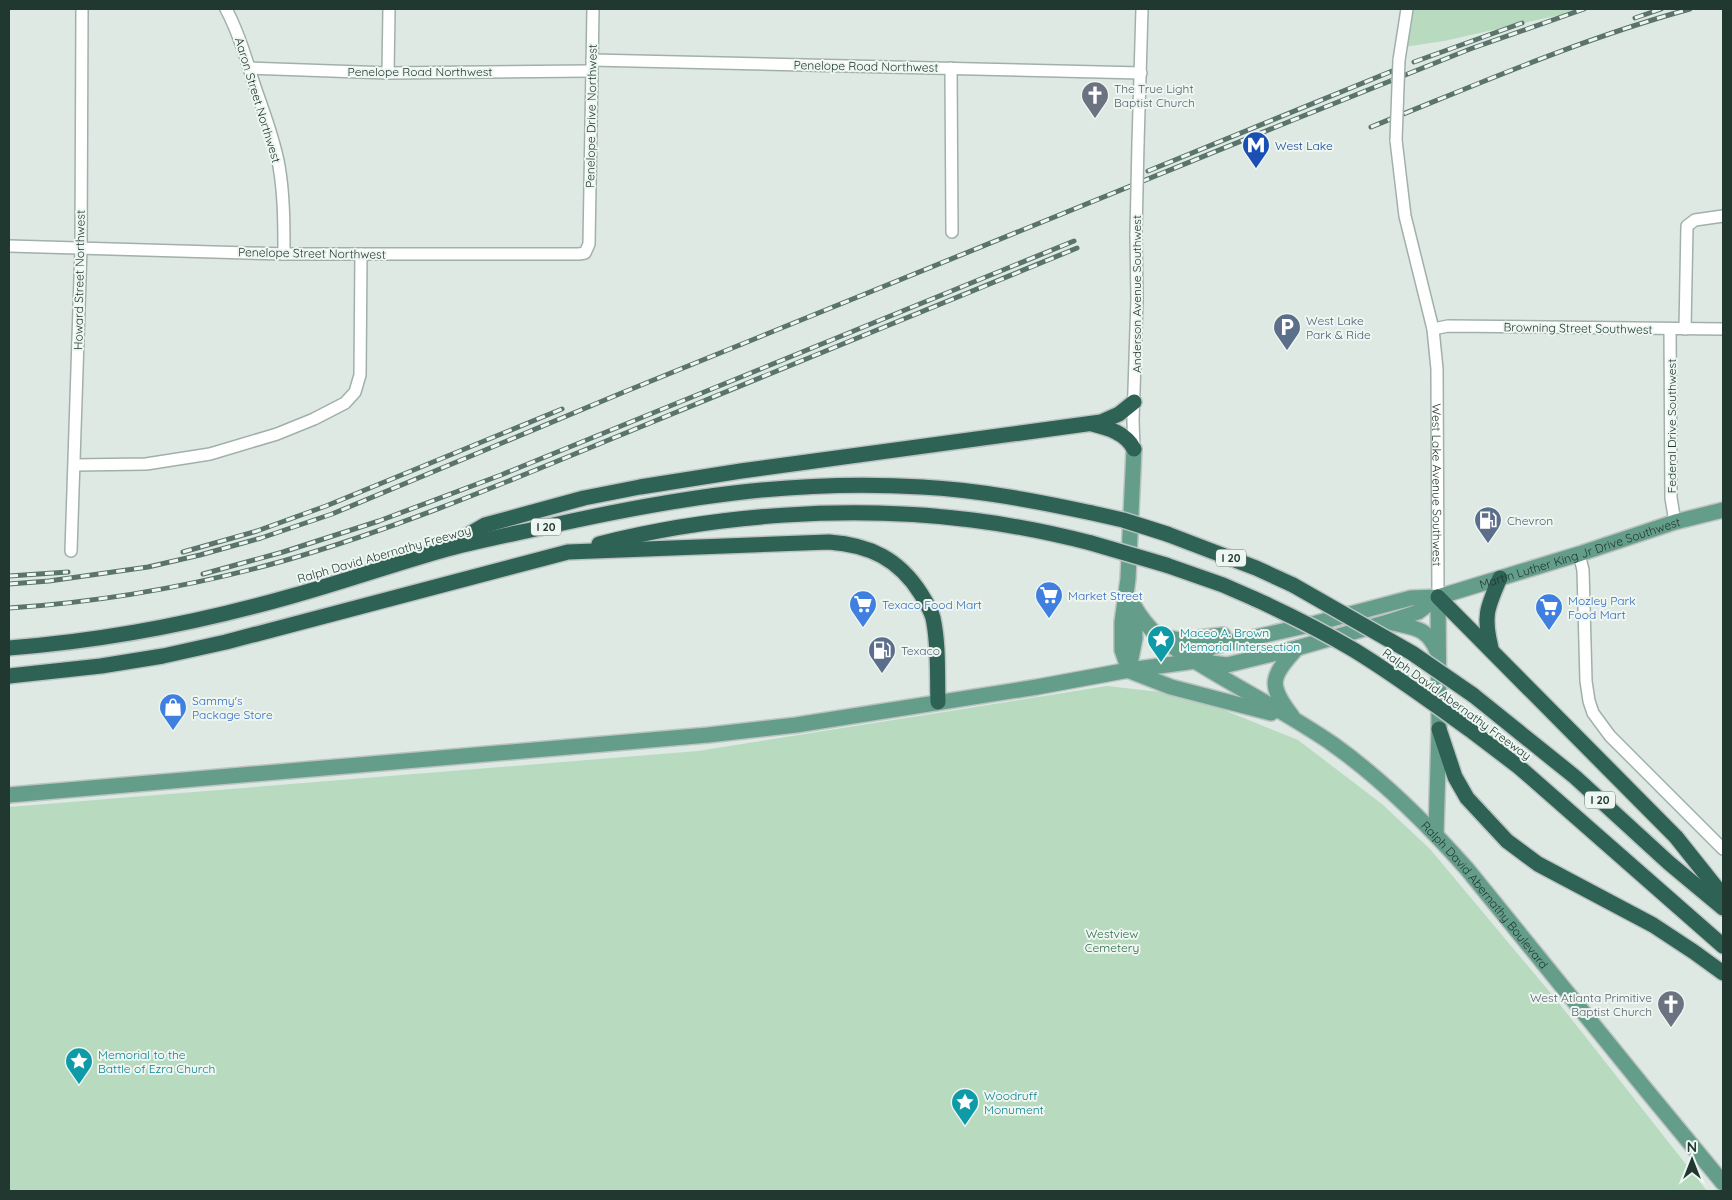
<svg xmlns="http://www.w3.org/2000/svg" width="1732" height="1200" font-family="Quicksand,sans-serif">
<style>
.green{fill:#b8dabf}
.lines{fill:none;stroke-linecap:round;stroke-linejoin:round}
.minor-casing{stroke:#a1b0aa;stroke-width:14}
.major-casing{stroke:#bcc3c1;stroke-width:18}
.highway-casing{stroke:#bcc3c1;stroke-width:18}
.minor{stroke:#fff;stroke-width:11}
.major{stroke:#659d8b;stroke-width:15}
.highway{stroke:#2e6255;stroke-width:15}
.rail-casing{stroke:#5a746c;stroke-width:5}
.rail{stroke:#eef6f2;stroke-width:3;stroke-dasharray:9;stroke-linecap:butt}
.minor-bridge-casing{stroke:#a1b0aa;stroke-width:14;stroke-linecap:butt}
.highway-bridge-casing{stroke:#bcc3c1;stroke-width:18;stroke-linecap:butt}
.minor-bridge{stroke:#fff;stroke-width:11}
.highway-bridge{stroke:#2e6255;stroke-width:15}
.labels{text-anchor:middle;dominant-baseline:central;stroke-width:4;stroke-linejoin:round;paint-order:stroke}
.shield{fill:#eef6f2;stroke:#5e716a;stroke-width:1}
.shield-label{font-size:11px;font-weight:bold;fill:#203830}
.street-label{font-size:12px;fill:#203830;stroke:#eef6f2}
.worship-label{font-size:12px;fill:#5b616d;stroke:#eef6f2;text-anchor:start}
.transit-label{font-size:12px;fill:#164399;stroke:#eef6f2;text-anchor:start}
.service-label{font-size:12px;fill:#4e5e75;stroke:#eef6f2;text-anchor:start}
.shop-label{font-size:12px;fill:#366cbe;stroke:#eef6f2;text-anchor:start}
.culture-label{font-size:12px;fill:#0d838f;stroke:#eef6f2;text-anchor:start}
.park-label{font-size:12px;fill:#2d6c42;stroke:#eef6f2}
</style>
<rect width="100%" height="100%" fill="#dee9e4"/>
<g class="green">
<polygon points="1410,9 1586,9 1444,41 1404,47"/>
<polygon points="1107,686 1187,695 1298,740 1382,804 1430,849 1558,1002 1707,1191 9,1191 9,807 698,751"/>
</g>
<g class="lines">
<g class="minor-casing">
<g id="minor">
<path d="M226,9C238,31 246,57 253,81C262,108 274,137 279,166C284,195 284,224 284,254"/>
<polyline points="592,60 1141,73"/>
<polyline points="1399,60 1407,9"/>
<polyline points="249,68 388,73 591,71"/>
<polyline points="951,68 952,232"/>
<polyline points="388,73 389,9"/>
<path id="s1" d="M1396,140L1405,216L1433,329L1437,369L1438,597"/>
<polyline points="1138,143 1142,9"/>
<polyline points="9,246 284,254 579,254 585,253 589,244 593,9"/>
<polyline points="1433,329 1448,326 1723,329"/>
<polyline points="1670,329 1671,498 1675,522"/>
<polyline points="1685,329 1687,226 1695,220 1723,216"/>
<polyline points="1134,449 1133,420 1137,299 1136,234"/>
<polyline points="75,465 146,464 210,454 277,434 314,419 345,403 355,392 360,375 361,254"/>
<polyline points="71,551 81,248 82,9"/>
<polyline points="1579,554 1583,570 1586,681 1589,701 1593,713 1610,736 1723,849"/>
</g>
</g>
<g class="major-casing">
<g id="major">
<path id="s2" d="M1134,606C1151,636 1170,645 1198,663C1243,691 1291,715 1334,745C1383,780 1427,824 1467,869L1647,1091L1723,1183"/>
<path d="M1389,622C1412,628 1427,626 1437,651"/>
<polyline points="1162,637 1180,640 1223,635"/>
<path id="s3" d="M1196,661L1211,647L1305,626L1411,598L1438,597L1579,554L1675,522L1723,510"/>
<polyline points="1129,669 1135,638 1134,607"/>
<polyline points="1129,670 1122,650 1122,622 1128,579 1134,449"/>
<polyline points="1130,671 1171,687 1271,713"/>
<path d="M1292,716C1267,684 1271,677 1297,648"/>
<polyline points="9,795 708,735 796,725 1037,687 1129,670 1196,661 1227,665 1297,648 1388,622 1418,612 1438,597"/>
<polyline points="1436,834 1439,729 1438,597"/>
</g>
</g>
<g class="highway-casing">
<g id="highway">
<path d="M1092,424C1108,428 1126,433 1134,449"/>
<polyline points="1167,534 1256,568 1293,585"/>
<polyline points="456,542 485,525 584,498 640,487 741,471 1101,422 1119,414 1134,402"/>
<path d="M599,544C717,514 851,505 972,520C1012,525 1052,533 1091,543"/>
<polyline points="1166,565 1223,585 1255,599"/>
<polyline points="1438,597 1676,837 1723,896"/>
<path d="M9,648C103,641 201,622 292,596C342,582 391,565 440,551C476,541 513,534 549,526C675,498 792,479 922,487C979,490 1036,501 1092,513"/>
<path d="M1491,648C1483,616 1487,608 1500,578"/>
<path d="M9,676L101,666L163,656L226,642L568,552L829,542C870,545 899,559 921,594C926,602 931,610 933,618C939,646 937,675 938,702"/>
<polyline points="1473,695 1575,777 1669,863 1723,908"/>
<polyline points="1439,729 1455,777 1467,798 1507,841 1538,864 1653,925 1694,952 1723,973"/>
<polyline points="1473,732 1519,767 1723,946"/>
</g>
</g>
<use href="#minor" class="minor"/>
<use href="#major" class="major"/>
<use href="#highway" class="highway"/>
<g class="rail-casing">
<g id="rail">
<polyline points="1635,18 1661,9"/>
<polyline points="1414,62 1522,23"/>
<path d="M1371,127C1476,85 1580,39 1690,9"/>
<polyline points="1148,171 1402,67"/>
<polyline points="183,552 257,531 326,506 562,409"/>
<polyline points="203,574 283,552 379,521 501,475 1074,241"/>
<polyline points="9,576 68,572"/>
<polyline points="9,584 49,581 148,567 200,555 261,538 332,514 624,392 1293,120 1470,49 1584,9"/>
<path d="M9,608C102,602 193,586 283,561C409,525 530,472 650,423C792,364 935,307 1077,248"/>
</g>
</g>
<use href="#rail" class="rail"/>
<g class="minor-bridge-casing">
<g id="minor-bridge">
<polyline points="1396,140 1399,60"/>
<polyline points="1136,234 1138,143"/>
</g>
</g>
<g class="highway-bridge-casing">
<g id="highway-bridge">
<polyline points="1092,513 1123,520 1167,534"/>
<polyline points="1091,543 1166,565"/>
<polyline points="1293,585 1412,653 1473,695"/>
<path d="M1255,599C1288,614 1322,631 1354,650C1395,675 1434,704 1473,732"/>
</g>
</g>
<use href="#minor-bridge" class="minor-bridge"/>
<use href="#highway-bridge" class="highway-bridge"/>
</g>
<defs>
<g id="church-pin" transform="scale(1.4375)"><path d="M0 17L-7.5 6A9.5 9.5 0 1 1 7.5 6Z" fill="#6b7280" stroke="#eef6f2"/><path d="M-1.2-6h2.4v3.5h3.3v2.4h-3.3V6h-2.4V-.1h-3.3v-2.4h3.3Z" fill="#fff"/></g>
<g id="metro-pin" transform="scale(1.4375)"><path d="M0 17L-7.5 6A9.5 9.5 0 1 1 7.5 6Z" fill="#1a4fb4" stroke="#eef6f2"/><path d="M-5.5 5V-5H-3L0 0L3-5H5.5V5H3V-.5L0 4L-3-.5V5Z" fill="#fff"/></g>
<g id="parking-pin" transform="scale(1.4375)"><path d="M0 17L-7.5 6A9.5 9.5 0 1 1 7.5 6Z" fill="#5c6f8a" stroke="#eef6f2"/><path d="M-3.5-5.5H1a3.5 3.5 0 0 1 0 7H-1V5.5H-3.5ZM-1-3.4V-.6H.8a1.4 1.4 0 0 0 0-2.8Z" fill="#fff"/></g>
<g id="fuel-pin" transform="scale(1.4375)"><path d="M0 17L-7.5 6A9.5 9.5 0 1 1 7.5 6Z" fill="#5c6f8a" stroke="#eef6f2"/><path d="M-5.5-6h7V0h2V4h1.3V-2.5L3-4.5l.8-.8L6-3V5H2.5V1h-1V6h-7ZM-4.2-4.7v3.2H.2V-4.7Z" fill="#fff"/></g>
<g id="supermarket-pin" transform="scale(1.4375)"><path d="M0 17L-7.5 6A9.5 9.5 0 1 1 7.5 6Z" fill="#3f7fe0" stroke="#eef6f2"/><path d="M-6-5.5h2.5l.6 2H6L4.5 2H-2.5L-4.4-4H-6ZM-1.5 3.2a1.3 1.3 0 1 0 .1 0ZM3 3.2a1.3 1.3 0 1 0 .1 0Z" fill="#fff"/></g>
<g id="sight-pin" transform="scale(1.4375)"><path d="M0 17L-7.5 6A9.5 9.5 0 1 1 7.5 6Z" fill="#0f9aa8" stroke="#eef6f2"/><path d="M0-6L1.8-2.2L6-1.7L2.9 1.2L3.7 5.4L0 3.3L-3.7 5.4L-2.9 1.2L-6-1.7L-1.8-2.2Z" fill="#fff"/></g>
<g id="shop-pin" transform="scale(1.4375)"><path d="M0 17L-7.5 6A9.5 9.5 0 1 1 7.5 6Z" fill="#3f7fe0" stroke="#eef6f2"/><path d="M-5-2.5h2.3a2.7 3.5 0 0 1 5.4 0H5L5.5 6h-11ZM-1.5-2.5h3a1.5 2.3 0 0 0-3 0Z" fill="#fff"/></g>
</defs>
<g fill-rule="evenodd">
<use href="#church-pin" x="1095" y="95"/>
<use href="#metro-pin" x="1256" y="145"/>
<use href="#parking-pin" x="1287" y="327"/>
<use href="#fuel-pin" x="1488" y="520"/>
<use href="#supermarket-pin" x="1049" y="595"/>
<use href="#supermarket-pin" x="863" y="604"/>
<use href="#supermarket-pin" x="1549" y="607"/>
<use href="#sight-pin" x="1161" y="639"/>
<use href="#fuel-pin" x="882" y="650"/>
<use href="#shop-pin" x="173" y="707"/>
<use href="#church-pin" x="1671" y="1004"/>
<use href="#sight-pin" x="79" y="1061"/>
<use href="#sight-pin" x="965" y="1102"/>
</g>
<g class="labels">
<g class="shield">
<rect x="531" y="518.5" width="30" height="17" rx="4"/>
<rect x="1216" y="549.5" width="30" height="17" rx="4"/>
<rect x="1585" y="791.5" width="30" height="17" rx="4"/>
</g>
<g class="shield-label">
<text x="546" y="527">I 20</text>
<text x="1231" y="558">I 20</text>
<text x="1600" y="800">I 20</text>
</g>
<g class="street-label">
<text transform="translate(866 66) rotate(1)">Penelope Road Northwest</text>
<text x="420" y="71">Penelope Road Northwest</text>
<text transform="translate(258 100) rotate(73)">Aaron Street Northwest</text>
<text transform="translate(591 116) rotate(-89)">Penelope Drive Northwest</text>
<text transform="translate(312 253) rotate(1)">Penelope Street Northwest</text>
<text transform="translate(79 280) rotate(-89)">Howard Street Northwest</text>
<text transform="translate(1136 294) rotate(-90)">Anderson Avenue Southwest</text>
<text transform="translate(1578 328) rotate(1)">Browning Street Southwest</text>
<text transform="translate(1671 426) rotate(-90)">Federal Drive Southwest</text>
<text stroke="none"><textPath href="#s1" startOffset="349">West Lake Avenue Southwest</textPath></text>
<text stroke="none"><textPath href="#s3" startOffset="402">Martin Luther King Jr Drive Southwest</textPath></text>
<text transform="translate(384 554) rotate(-16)">Ralph David Abernathy Freeway</text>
<text transform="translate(1457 704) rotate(36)">Ralph David Abernathy Freeway</text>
<text stroke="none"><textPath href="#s2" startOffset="459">Ralph David Abernathy Boulevard</textPath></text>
</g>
<g class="worship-label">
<text x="1114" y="88">The True Light<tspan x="1114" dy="14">Baptist Church</tspan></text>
<text x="1652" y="997" text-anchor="end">West Atlanta Primitive<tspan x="1652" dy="14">Baptist Church</tspan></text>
</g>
<g class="transit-label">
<text x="1275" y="145">West Lake</text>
</g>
<g class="service-label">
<text x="1306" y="320">West Lake<tspan x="1306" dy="14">Park &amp; Ride</tspan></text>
<text x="1507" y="520">Chevron</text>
<text x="901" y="650">Texaco</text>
</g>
<g class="shop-label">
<text x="1068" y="595">Market Street</text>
<text x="1568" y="600">Mozley Park<tspan x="1568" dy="14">Food Mart</tspan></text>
<text x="882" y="604">Texaco Food Mart</text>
<text x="192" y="700">Sammy's<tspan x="192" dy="14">Package Store</tspan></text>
</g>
<g class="culture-label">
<text x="1180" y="632">Maceo A. Brown<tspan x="1180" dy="14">Memorial Intersection</tspan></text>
<text x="98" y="1054">Memorial to the<tspan x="98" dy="14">Battle of Ezra Church</tspan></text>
<text x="984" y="1095">Woodruff<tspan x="984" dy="14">Monument</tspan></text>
</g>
<g class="park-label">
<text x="1112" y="933">Westview<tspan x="1112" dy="14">Cemetery</tspan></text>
</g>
</g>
<rect width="1732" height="1200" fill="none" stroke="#203830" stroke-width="20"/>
<g transform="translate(1692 1160)" stroke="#eef6f2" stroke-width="4" paint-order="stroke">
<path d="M0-4L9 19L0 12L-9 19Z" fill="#203830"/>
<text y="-8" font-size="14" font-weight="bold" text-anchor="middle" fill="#203830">N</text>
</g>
</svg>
